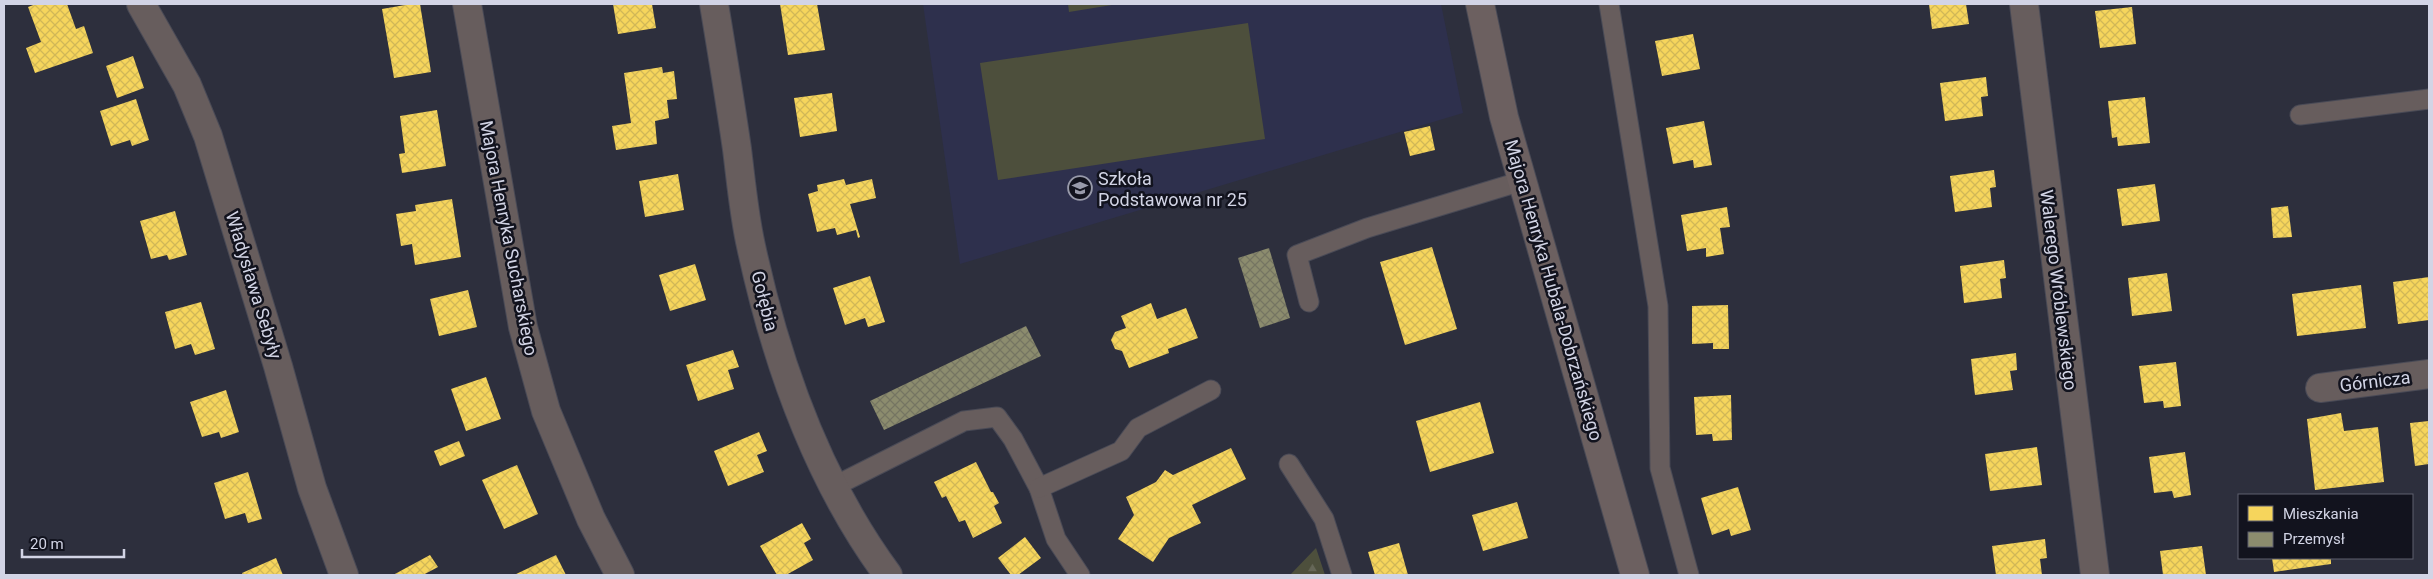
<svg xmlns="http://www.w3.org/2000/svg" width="2433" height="579" font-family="Roboto,sans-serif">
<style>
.built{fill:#2e304d}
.green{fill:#4d4f3c}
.forest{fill:url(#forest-firs)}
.homes{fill:url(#homes-cross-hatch)}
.industry{fill:url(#industry-cross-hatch)}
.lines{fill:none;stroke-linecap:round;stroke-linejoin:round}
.lane-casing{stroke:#494a56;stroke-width:21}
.street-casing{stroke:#494a56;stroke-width:30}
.secondary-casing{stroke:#494a56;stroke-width:30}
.lane{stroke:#675d5d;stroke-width:19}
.street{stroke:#675d5d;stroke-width:28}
.secondary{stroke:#6c6060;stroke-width:28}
.labels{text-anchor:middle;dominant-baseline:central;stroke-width:5;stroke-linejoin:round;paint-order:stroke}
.poi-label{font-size:18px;fill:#d2d4e5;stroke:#12131e;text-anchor:start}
.street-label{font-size:18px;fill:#d2d4e5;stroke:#12131e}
</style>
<defs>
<pattern id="forest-firs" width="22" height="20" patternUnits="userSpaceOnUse" patternTransform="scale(1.25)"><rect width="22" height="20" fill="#4d4f3c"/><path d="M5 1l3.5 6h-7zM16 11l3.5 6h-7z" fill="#666758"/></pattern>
<pattern id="homes-cross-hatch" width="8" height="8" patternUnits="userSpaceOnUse" patternTransform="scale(1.25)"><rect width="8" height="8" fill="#f6d55c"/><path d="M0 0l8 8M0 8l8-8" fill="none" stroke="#d1b757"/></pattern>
<pattern id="industry-cross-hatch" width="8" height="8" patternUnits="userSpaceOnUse" patternTransform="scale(1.25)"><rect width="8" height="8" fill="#8c8c6e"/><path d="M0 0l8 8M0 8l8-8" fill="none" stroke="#757562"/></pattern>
</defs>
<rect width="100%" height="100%" fill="#2d2f3d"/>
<polygon class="built" points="923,4 1441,4 1463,113 960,264"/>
<g class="green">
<polygon points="1068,4 1118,4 1069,12"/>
<polygon points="1248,23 1265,139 998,180 980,63"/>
</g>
<polygon class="forest" points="1316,548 1325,575 1290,575"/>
<g class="homes">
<polygon points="36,4 67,4 76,29 84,26 93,53 35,73 26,48 41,42 28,7"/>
<polygon points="411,4 420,4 431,72 394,78 382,9"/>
<polygon points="613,4 652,4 656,28 618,34"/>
<polygon points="780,4 817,4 825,50 788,55"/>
<polygon points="1929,4 1966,4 1969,24 1932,29"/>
<polygon points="2132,7 2136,44 2100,48 2095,11"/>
<polygon points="1693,34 1700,69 1662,76 1655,41"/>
<polygon points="133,56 144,88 117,98 106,66"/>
<polygon points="662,67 663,73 674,71 677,99 667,100 669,118 655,121 657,144 616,150 612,126 631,123 624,73"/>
<polygon points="1986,77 1988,96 1981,97 1983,116 1945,121 1940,83"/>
<polygon points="832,93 837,131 800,137 794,98"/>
<polygon points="2145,97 2150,143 2118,146 2117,137 2112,138 2108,101"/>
<polygon points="136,99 149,140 132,146 130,140 111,146 100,111"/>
<polygon points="437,110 446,166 402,173 399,154 405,153 400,116"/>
<polygon points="1704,121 1712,165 1694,168 1693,160 1673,164 1666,128"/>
<polygon points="1430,126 1435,150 1410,156 1404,132"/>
<polygon points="1994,170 1996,187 1990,188 1992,207 1955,212 1950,176"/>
<polygon points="678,174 684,210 645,217 639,181"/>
<polygon points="844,179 846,185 872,179 876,198 850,204 860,237 858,238 856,230 837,235 835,228 817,232 808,194 818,191 817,185"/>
<polygon points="2155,184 2160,221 2122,226 2117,189"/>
<polygon points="452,199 461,257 415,265 412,244 401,246 396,214 416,211 415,205"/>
<polygon points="2288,206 2292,237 2273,238 2271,208"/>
<polygon points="1727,207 1730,227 1720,228 1724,254 1706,257 1706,248 1687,251 1681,215"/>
<polygon points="175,211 187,255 169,260 167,255 151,259 140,221"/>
<polygon points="1432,247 1457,329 1405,345 1380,262"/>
<polygon points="2004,260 2006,278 2000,279 2002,298 1964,303 1960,266"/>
<polygon points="695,264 706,300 670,311 659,275"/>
<polygon points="2167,273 2172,311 2132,316 2128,278"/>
<polygon points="870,276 885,322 868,327 865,318 845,325 833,288"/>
<polygon points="2429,277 2429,320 2398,324 2393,282"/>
<polygon points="2361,285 2366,328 2297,336 2292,294"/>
<polygon points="468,290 477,327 439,336 430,299"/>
<polygon points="201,302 215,349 195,355 191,344 175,349 165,312"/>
<polygon points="1151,303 1157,319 1186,308 1198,338 1168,349 1169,353 1129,368 1122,351 1115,349 1111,340 1115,332 1126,328 1121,316"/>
<polygon points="1728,305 1729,349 1713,349 1713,343 1692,344 1692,306"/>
<polygon points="733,350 739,367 728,370 734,389 698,401 686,365"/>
<polygon points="2016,353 2017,370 2010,371 2013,390 1975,395 1971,359"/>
<polygon points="2176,362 2181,406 2164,408 2163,401 2144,403 2139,366"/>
<polygon points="486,377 501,419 466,431 451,389"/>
<polygon points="226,390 239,432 221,438 219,432 202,437 190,402"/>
<polygon points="1731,395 1732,440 1713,441 1712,434 1696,435 1694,397"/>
<polygon points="1480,402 1494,453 1430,472 1416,421"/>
<polygon points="2341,413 2344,431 2378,427 2384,482 2315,490 2307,419"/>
<polygon points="2429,421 2429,464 2415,466 2410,423"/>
<polygon points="759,432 767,451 757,455 764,472 728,486 714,451"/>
<polygon points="459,441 465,456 440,466 434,451"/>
<polygon points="2037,447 2042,485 1990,491 1985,454"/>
<polygon points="1231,448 1246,479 1192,505 1201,523 1169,538 1153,562 1118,539 1134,515 1126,497 1156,482 1165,470 1173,475"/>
<polygon points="2185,452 2191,495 2174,498 2172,491 2154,493 2149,457"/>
<polygon points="976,462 991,492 993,492 999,503 994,506 1002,523 973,538 965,520 959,522 946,496 942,498 934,482"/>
<polygon points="517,465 538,514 504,529 482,480"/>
<polygon points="248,472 262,519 248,523 245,513 225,519 214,483"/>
<polygon points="1738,487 1751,530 1731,536 1729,529 1712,535 1701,498"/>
<polygon points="1517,502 1528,538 1483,551 1472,515"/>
<polygon points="802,523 811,539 804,543 813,560 786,575 777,575 760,546"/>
<polygon points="1025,537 1041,558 1018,575 1011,575 998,558"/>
<polygon points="2045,539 2047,558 2040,559 2042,575 1996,575 1992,546"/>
<polygon points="1399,543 1408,575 1375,575 1368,552"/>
<polygon points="2202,546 2206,575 2163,575 2160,551"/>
<polygon points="430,555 438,567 423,575 393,575"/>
<polygon points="556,555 566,575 514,575"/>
<polygon points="276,558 283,575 243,575 242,573"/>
<polygon points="2272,558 2331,558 2331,564 2274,572"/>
</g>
<g class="industry">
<polygon points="1269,248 1290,318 1260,328 1238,258"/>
<polygon points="1026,326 1041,356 884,430 870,401"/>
</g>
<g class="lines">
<g class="lane-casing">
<g id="lane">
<polyline points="1609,4 1658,306 1660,468 1689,575"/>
<polyline points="2300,115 2429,99"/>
<polyline points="1309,302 1297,255 1367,228 1522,181"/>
<polyline points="1289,464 1324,519 1342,575"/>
<polyline points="833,487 964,421 997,417 1013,439 1039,488 1056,539 1080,575"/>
<polyline points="1039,488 1121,451 1138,428 1211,390"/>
</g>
</g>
<g class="street-casing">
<g id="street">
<polyline points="141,4 187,85 208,136 278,366 312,488 344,575"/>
<polyline points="467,4 523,327 546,411 591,519 620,575"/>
<path d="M714,4C722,52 730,101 737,149C741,181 744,215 751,246C776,362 817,479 888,575"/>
<polyline points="2024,4 2095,575"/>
<polyline points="2320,388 2429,374"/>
</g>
</g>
<g class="secondary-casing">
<polyline id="secondary" points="1480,4 1504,117 1635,575"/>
</g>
<use href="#lane" class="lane"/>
<use href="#street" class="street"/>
<use href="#secondary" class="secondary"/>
</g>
<defs>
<g id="school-ring" transform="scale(1.25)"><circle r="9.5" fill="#12131e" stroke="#989aaa" stroke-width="1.5"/><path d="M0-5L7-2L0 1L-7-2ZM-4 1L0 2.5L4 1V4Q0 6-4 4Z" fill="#989aaa"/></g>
</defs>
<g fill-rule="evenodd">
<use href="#school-ring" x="1080" y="188"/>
</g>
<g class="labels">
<g class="poi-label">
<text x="1098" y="178">Szkoła<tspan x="1098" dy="21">Podstawowa nr 25</tspan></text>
</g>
<g class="street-label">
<text transform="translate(509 238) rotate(79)">Majora Henryka Sucharskiego</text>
<text transform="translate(254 285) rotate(73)">Władysława Sebyły</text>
<text transform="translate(1554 290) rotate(74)">Majora Henryka Hubala-Dobrzańskiego</text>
<text transform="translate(2059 290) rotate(83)">Walerego Wróblewskiego</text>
<text transform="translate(765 301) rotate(76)">Gołębia</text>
<text transform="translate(2375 381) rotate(-7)">Górnicza</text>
</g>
</g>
<rect width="2433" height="579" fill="none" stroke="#d2d4e5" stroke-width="10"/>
<rect x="2238" y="494" width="175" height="65" fill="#12131e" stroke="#5f606e"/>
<rect x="2248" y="506" width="25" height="15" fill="#f6d55c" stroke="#5f606e"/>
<text x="2283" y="519" font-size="15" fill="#d2d4e5">Mieszkania</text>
<rect x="2248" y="532" width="25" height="15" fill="#8c8c6e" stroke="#5f606e"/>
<text x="2283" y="544" font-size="15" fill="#d2d4e5">Przemysł</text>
<path d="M22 549v8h102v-8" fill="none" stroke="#d2d4e5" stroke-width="2.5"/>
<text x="30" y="549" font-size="15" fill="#d2d4e5" stroke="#12131e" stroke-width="4" paint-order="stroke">20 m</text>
</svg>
